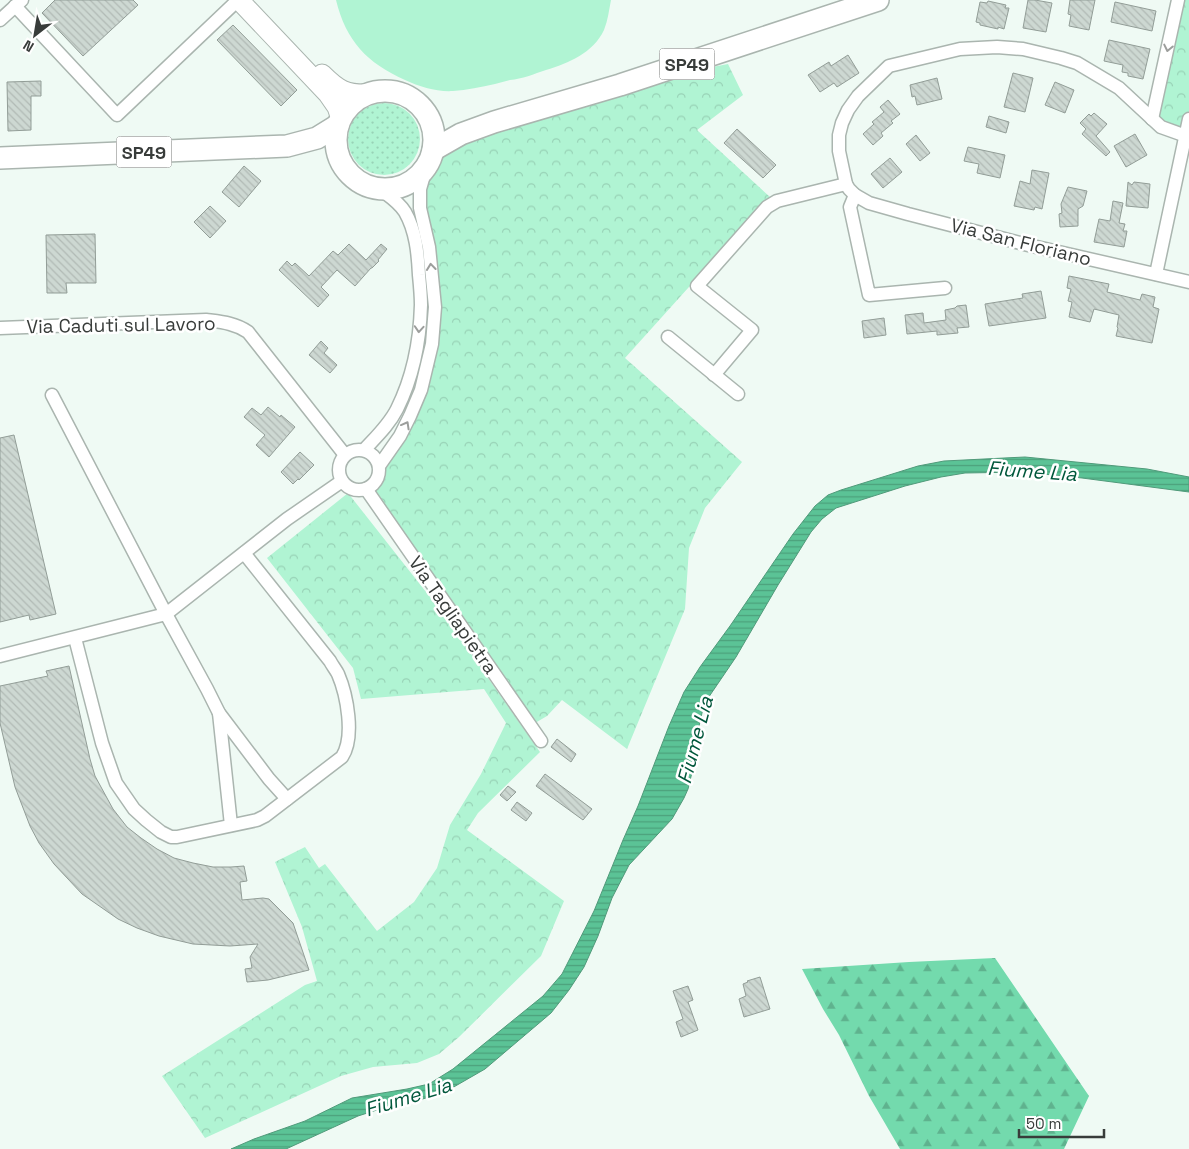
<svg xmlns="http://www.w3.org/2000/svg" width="1189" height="1149" font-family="'Space Grotesk',sans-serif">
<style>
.grass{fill:url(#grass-dots)}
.forest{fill:url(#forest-firs)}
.park{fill:url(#park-crowns)}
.garden{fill:#b0f4d3}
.water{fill:url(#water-rules);stroke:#509a7a}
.building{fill:url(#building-back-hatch);stroke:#929d97}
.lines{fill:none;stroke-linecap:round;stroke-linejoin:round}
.street-casing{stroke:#aab5af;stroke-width:15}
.secondary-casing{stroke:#aab5af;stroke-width:21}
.primary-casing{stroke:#aab5af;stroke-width:24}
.street{stroke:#fff;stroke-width:12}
.secondary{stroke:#fff;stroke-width:19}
.primary{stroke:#fff;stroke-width:21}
.oneway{stroke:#9c9e9c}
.labels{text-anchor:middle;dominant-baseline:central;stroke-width:5;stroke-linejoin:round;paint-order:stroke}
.shield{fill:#fff;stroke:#747675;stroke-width:1}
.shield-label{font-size:18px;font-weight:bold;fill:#383c3a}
.street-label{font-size:19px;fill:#383c3a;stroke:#fff}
.water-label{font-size:20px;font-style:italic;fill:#00573b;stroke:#fff}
</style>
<defs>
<pattern id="grass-dots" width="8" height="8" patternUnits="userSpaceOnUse" patternTransform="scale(1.25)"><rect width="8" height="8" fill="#b0f4d3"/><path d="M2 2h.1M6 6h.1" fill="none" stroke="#98d2b6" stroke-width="1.8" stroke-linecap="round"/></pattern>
<pattern id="forest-firs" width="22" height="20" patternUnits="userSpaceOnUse" patternTransform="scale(1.25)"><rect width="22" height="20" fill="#73daad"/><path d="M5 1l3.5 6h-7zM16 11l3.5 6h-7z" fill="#5fb28e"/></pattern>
<pattern id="park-crowns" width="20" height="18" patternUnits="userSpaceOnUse" patternTransform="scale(1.25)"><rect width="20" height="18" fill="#b0f4d3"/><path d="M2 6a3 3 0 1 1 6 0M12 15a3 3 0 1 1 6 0" fill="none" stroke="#98d2b6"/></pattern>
<pattern id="water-rules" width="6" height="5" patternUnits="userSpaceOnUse" patternTransform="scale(1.25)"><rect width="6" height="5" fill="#5bc396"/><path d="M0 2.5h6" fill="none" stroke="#4ca07b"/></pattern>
<pattern id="building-back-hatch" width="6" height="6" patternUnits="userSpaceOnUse" patternTransform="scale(1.25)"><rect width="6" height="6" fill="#cdd8d2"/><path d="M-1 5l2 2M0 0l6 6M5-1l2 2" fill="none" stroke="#b1bab5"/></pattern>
</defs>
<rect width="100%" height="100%" fill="#effaf4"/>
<circle class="grass" cx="384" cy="139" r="36"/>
<polygon class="forest" points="995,958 1089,1096 1064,1149 900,1149 869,1096 839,1035 823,1009 802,969 909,962"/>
<g class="park">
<polygon points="1178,0 1189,0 1189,119 1185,136 1152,119"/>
<polygon points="728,64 743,95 697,130 770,197 625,358 742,462 705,508 689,548 685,609 627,749 562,700 547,716 530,726 369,488 376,482 380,471 400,436 432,344 420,208 426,168 430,159 433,150 620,85"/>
<polygon points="348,493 441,611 540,752 478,813 467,830 564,901 541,956 459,1037 439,1054 417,1063 373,1067 341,1076 205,1138 162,1076 305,985 317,981 302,927 275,862 305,847 319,868 325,864 377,931 414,902 437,868 450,825 481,774 506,723 484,689 361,699 353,668 267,558"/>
</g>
<path class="garden" d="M336,0H611C609,10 608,20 604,30C593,53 569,63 546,70C534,74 522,79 510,80C505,81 500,83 495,84C481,87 467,90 453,91C437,92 420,87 405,80C367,63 346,41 336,0Z"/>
<polygon class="water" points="1025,457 1147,469 1189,477 1189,492 1082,478 1024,472 965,473 941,477 905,486 836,508 822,519 811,532 778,585 736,657 704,704 697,735 694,764 688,789 684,798 672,819 629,865 612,898 598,936 584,967 569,990 551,1013 485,1069 445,1092 413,1102 383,1108 358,1116 286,1149 231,1149 254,1139 305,1121 352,1098 407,1089 429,1084 453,1069 543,996 562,974 594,911 623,840 638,806 669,726 684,692 700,667 730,626 793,534 815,506 828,495 841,490 918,466 944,461"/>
<g class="building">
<polygon points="55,0 133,0 138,5 83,56 42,13"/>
<polygon points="1028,0 1035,0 1052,3 1046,32 1023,28"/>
<polygon points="1070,0 1095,0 1089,30 1069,26 1071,15 1068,14"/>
<polygon points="988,1 1006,5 1005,8 1009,8 1004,29 998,27 998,29 980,25 980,23 976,22 980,2 987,3"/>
<polygon points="1115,2 1156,11 1152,31 1111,22"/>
<polygon points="233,25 297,90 281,106 217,40"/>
<polygon points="1109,40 1150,49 1143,79 1128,76 1128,73 1122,72 1123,65 1104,61"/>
<polygon points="848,55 859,73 837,87 834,83 820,92 808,75 829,62 831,66"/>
<polygon points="1013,73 1033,78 1025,112 1004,107"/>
<polygon points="937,78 942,99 917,105 915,96 912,97 910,85"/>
<polygon points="41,81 41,96 31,96 31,130 8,131 7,82"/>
<polygon points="1055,82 1074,90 1065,113 1045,105"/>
<polygon points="888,100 900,114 891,121 893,123 881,133 883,136 873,145 863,134 874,124 872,122 884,112 880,107"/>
<polygon points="1094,113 1107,124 1096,136 1110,152 1106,156 1082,134 1086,129 1080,123 1089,114 1091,116"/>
<polygon points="989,116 1009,122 1006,133 986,127"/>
<polygon points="737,129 776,165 763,178 724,143"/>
<polygon points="1135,134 1147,155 1126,167 1114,146"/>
<polygon points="916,135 930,153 920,161 906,144"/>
<polygon points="968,147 1005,155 1000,178 977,173 979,164 964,161"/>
<polygon points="890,158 902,172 883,188 871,174"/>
<polygon points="244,166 261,181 239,207 222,192"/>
<polygon points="1032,170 1049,173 1042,209 1035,207 1034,210 1014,206 1020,181 1030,184"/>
<polygon points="1128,182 1132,185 1134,182 1150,184 1148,208 1126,206"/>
<polygon points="1068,187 1087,191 1083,206 1078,209 1078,226 1060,227 1059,214 1062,213 1061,204"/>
<polygon points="1113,201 1123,203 1119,223 1125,224 1123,231 1127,231 1124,247 1094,242 1099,219 1110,221"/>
<polygon points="210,206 226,221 210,238 194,222"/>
<polygon points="95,234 96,283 66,283 67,293 47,293 46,235"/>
<polygon points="349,244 366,260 381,244 387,249 378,260 379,261 372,268 371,268 355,286 337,270 321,287 329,295 318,307 279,270 287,261 292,266 295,263 309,276 333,251 338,255"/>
<polygon points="1069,276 1109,284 1107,292 1140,300 1142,294 1155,297 1153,307 1159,309 1152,343 1116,336 1118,328 1117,327 1119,315 1094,309 1090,322 1069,317 1072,302 1068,301 1071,289 1067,288"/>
<polygon points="1041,291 1046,318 989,326 985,304 1023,298 1022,294"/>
<polygon points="966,305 969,327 957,328 958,333 937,335 937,331 907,334 905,315 923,313 924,323 946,320 945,310 955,308 957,306"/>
<polygon points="884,318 886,335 864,338 862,321"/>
<polygon points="321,341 328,348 324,353 337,365 330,373 309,355"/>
<polygon points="268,407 280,417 281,415 295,427 269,457 256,445 265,435 244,417 252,408 261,415"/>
<polygon points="14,435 56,614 30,620 29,615 0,622 0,438"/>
<polygon points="300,452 314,465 299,480 298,479 293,484 281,472"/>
<polygon points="69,666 90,759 95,776 113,809 127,827 141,838 157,849 174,858 193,863 213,867 231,867 244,866 247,881 240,882 242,900 263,898 269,899 293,923 309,970 268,980 247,982 245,969 252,968 250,957 258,944 230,946 193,944 159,936 137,928 118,919 82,894 54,864 39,843 30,826 15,787 0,723 0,686 48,676 46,671"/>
<polygon points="557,739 576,754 571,762 551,747"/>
<polygon points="545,774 592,809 583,820 536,786"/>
<polygon points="508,786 516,792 507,801 500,795"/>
<polygon points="517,802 532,813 526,821 511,810"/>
<polygon points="760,977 770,1009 744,1017 739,999 746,996 743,984 748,982 747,981"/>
<polygon points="688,986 693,1000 688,1002 698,1030 681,1037 676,1022 683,1019 673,991"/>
</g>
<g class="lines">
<g class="street-casing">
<g id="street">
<polyline points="15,6 117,115 238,0"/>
<polyline points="0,20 22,0"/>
<polyline points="1152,119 1178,0"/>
<polyline points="855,195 869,203 908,214 1028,245 1189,282"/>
<polyline points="1156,274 1189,119"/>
<polyline points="945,288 869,295 850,207 855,195 849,189 846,184 839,151 839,135 842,123 848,110 858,96 889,66 960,49 997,47 1023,49 1061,58 1077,63 1119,88 1161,127 1189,137"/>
<path d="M0,328L206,320C221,322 235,323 248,332L345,455"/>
<polyline points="668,337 738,394"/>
<polyline points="714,375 752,330 697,286 767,207 777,201 846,184"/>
<polyline points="52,395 166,614 207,689 219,713 269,779 287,799"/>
<circle cx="359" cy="470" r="20"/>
<path d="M364,450C376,437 389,425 397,409C413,377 420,340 421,305C421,295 420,285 419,275C418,254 416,231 405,212C399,202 389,196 380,189"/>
<polyline points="379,466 400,436 410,416 421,390 432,344 435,307 429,247 420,208 420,189 426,168"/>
<polyline points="366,489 541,741"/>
<path d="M75,638L102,743L116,783L134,809L146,820L161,832L171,837H177L257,820L265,816L342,757C355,737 347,695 338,674C336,670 332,665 330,661L244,553"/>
<polyline points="0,656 166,614 287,519 342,481"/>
<polyline points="219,713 231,825"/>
</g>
</g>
<g class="secondary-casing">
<g id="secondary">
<polyline points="239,0 328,94 337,107 341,119"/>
<path d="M322,74C338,90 346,95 369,94"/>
</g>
</g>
<g class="primary-casing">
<g id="primary">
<circle cx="385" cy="140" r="49"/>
<polyline points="433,150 461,134 494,122 620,85 878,0"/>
<polyline points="0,158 287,146 317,138 338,125"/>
</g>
</g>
<use href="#street" class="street"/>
<use href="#secondary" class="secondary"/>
<use href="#primary" class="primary"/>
</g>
<defs><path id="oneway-chevron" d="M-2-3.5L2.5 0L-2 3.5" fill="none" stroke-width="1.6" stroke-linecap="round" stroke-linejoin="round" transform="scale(1.25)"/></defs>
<g class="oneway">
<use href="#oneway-chevron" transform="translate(1168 48) rotate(102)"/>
<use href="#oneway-chevron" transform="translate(431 267) rotate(-96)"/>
<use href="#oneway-chevron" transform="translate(419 329) rotate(94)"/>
<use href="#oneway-chevron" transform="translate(406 425) rotate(-61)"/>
</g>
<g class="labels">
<g class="shield">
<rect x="659.5" y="48.5" width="55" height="31" rx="4"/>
<rect x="116.5" y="136.5" width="55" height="31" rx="4"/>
</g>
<g class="shield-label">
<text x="687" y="64">SP49</text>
<text x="144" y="152">SP49</text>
</g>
<g class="street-label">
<text transform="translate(1021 242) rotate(14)">Via San Floriano</text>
<text transform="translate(121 325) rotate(-1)">Via Caduti sul Lavoro</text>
<text transform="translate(453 615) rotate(55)">Via Tagliapietra</text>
</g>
<g class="water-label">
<text transform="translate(1032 471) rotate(4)">Fiume Lia</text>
<text transform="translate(695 740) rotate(-75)">Fiume Lia</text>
<text transform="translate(408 1097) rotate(-17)">Fiume Lia</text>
</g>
</g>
<g transform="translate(35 35) rotate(211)" stroke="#ffffff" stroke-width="4" paint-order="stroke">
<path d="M0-4L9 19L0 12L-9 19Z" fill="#383c3a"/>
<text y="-8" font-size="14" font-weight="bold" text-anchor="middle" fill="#383c3a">N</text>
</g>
<path d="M1019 1129v8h85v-8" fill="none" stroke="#383c3a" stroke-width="2.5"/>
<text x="1026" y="1129" font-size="15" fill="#383c3a" stroke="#ffffff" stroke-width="4" paint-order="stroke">50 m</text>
</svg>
